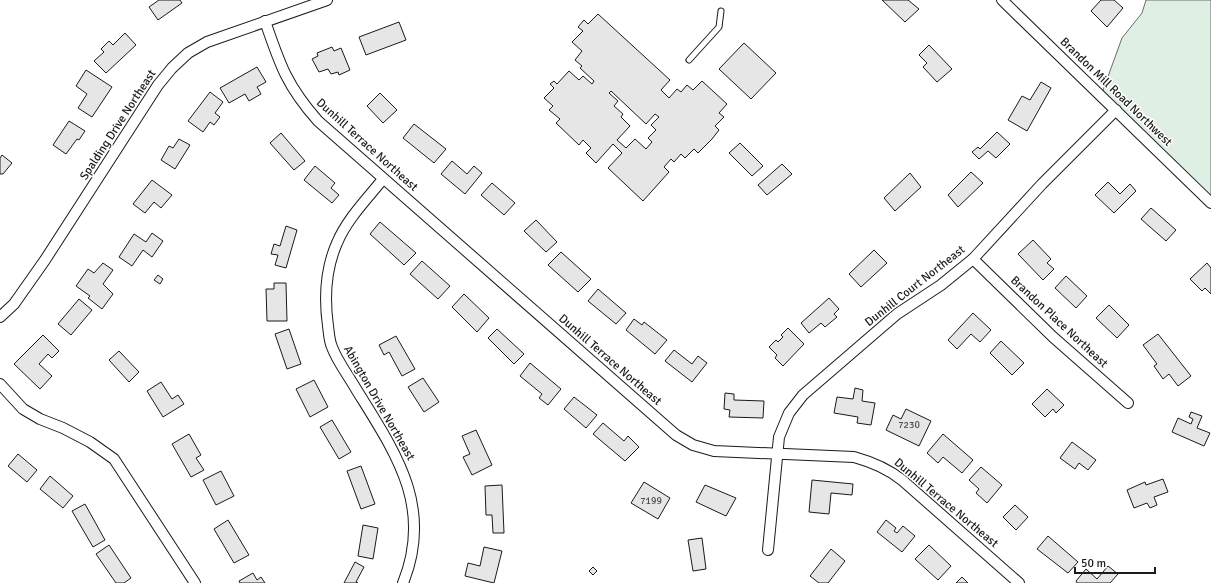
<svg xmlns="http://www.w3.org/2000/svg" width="1211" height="583" font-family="Signika,sans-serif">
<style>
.green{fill:#e0efe3;stroke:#6a6a6a}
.building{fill:#e6e6e6;stroke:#1a1a1a;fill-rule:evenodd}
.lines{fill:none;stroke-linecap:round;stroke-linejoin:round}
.lane-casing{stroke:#1a1a1a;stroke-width:7}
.street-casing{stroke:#1a1a1a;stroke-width:12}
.lane{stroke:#fff;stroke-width:5}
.street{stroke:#fff;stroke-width:10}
.labels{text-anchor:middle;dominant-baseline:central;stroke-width:3;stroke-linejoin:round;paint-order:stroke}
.number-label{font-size:10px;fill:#4d4d4d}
.street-label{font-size:12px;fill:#1a1a1a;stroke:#fff}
</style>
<rect width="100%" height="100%" fill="#fff"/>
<polygon class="green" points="1146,0 1211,0 1211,200 1102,93 1122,38 1142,13"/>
<g class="building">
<polygon points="159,0 180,0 182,3 158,20 149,7"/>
<polygon points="882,0 908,0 919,9 905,22"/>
<polygon points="1101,0 1114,0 1123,8 1107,27 1091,11"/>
<path d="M598,14L670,80L661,90L669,98L677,89L681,92L687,85L693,90L702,81L727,104L719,113L724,117L715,126L719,130L712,139L698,153L694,149L685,158L681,154L674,162L671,159L664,167L669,172L643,201L608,168L622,153L613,144L596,163L586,153L591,148L583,140L579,145L556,123L560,119L549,110L553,106L544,98L554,88L550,84L554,81L557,84L569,71L579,80L583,76L592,84L594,81L580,68L582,66L575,60L582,51L572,42L583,31L578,27L584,20L588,24ZM611,91L646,124L655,114L659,117L651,125L656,130L648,138L652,142L646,149L635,139L626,148L617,140L630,126L621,117L623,114L614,106L618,101L609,93Z"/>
<polygon points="399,22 406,40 366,55 359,37"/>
<polygon points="125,33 136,45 106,73 94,61 104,52 101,49 109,41 113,45"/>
<polygon points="744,43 776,73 751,99 719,69"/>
<polygon points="929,45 952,69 937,82 923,67 927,63 919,55"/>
<polygon points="332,47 334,51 341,48 350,70 339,75 338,72 331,74 328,69 319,72 312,59 318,56 317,53"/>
<polygon points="257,67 266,82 257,87 261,94 249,101 245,94 229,103 220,88"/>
<polygon points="86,70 112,87 92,117 78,108 87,94 76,86"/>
<polygon points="1041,82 1051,88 1027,131 1008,120 1022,96 1030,100"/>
<polygon points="210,92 223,102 215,113 220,117 214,125 210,122 203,132 188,121"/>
<polygon points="380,93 397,110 383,123 367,106"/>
<polygon points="69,121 85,131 79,140 77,139 66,154 53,145"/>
<polygon points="414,124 446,149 434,163 403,138"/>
<polygon points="997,132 1010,144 996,158 988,151 979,159 972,152 978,147 980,149"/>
<polygon points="281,133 305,161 294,170 270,143"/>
<polygon points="179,139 190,145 175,169 161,160 169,146 173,148"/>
<polygon points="740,143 763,166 752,176 729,153"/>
<polygon points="2,155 12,163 3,174 0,174 0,158"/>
<polygon points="452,161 467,174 474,166 482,173 465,194 441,174"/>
<polygon points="782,164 792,174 767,195 758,185"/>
<polygon points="315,166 335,183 331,188 339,195 332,203 304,180"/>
<polygon points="971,172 983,183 958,207 948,195"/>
<polygon points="910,173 921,187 895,211 884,198"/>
<polygon points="152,180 172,195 161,208 154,202 145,213 133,204"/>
<polygon points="1108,182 1120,194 1130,184 1136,191 1114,213 1095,195"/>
<polygon points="492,183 515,203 504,215 481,195"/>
<polygon points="1151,208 1176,230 1166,241 1141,219"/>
<polygon points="536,220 557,242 546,252 524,231"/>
<polygon points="380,222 416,253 404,265 370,234"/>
<polygon points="286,226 297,230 286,268 275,265 278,255 271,254 274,244 280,246"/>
<polygon points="152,233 163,241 152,257 143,250 132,266 119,257 134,234 146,242"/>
<polygon points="1033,240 1051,259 1047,263 1054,269 1043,280 1018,254"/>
<polygon points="874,250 887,263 861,287 849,274"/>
<polygon points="561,252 591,279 578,292 548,265"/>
<polygon points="422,261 450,286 438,299 410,274"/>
<polygon points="103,263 113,270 103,284 113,294 102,309 88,298 90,296 76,286 88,269 94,273"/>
<polygon points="1207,263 1211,268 1211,294 1205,288 1202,291 1190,279"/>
<polygon points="158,275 163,279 160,284 154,280"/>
<polygon points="1066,276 1087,296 1076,308 1055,288"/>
<polygon points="274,283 286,283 287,321 267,321 266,289 274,289"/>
<polygon points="598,289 626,313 616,324 588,301"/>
<polygon points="464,294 489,318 477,332 452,307"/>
<polygon points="829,298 839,309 834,314 837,317 825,327 821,323 809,333 801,323"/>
<polygon points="79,299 92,310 71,335 58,324"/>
<polygon points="1109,305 1129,325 1117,338 1096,318"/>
<polygon points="973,313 991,330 980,342 971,334 957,349 948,340"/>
<polygon points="634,319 642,325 644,322 667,340 655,354 626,330"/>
<polygon points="788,328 804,344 783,366 775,358 777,355 769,347 776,340 778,342 783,337 781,335"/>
<polygon points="289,329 301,364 287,369 275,334"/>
<polygon points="497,329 524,354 514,364 488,338"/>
<polygon points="1158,334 1191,376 1178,386 1169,374 1163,379 1154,366 1157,364 1143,345"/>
<polygon points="43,335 59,351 52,358 48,354 39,364 52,376 40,389 14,364"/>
<polygon points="396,336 415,369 402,376 389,352 384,355 379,345"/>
<polygon points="1001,341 1024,363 1012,375 990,353"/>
<polygon points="674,350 692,364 698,356 707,363 692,382 665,361"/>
<polygon points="119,351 139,372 129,382 109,360"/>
<polygon points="530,363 561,389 548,405 539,398 542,394 520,376"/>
<polygon points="423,378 439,402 424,412 408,387"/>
<polygon points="314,380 328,407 310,417 296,389"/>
<polygon points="161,382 172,399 178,395 184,404 163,417 147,391"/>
<polygon points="855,388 863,390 862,401 875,403 871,425 857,423 858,417 834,413 837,397 853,399"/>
<polygon points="1047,389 1064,405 1056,413 1053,409 1045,417 1032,404"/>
<polygon points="725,393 734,394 734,400 764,401 763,418 729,417 730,410 724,409"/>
<polygon points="574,397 597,415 586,428 564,409"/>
<polygon points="906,409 931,421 919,446 886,430 893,415 901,419"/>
<polygon points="1191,412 1202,416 1197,428 1210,433 1204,446 1172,432 1178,418 1191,424 1193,419 1189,417"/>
<polygon points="332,420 351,452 339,459 320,427"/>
<polygon points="603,423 624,441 628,436 639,447 625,461 593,434"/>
<polygon points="476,430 492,465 472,475 463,457 470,454 462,436"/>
<polygon points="189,434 201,455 196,458 204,470 191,477 172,444"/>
<polygon points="943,434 973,460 962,473 943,457 938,463 927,453"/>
<polygon points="1072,442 1096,460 1088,470 1079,463 1075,469 1060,458"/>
<polygon points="18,454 37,470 27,482 8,466"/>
<polygon points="361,466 375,504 361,509 347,471"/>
<polygon points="981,467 1002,485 987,503 976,493 979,489 969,480"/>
<polygon points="221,471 234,496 216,505 203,480"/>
<polygon points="50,476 73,496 63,508 40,489"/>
<polygon points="1163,479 1168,492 1154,497 1157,505 1150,508 1147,503 1134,508 1127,490 1145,482 1146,485"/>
<polygon points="812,480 853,484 852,495 831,493 829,514 809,512"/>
<polygon points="644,482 670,498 658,519 631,503"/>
<polygon points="502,485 504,533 493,533 492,515 486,515 485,486"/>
<polygon points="705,485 736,498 726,516 696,502"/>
<polygon points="85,504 105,540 93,547 72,511"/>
<polygon points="1015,505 1028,517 1016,530 1003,517"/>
<polygon points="228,520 249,555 234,563 214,529"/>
<polygon points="886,520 896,528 894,531 897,533 903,526 915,536 902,552 877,532"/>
<polygon points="363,525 378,528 373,559 358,556"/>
<polygon points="1048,536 1078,562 1068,573 1037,549"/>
<polygon points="702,538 706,569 693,571 688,540"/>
<polygon points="109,545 131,578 124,583 116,583 96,554"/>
<polygon points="929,545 951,566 938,580 915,559"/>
<polygon points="484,547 502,551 494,583 465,576 468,563 480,566"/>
<polygon points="831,549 845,561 828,583 819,583 810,576"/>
<polygon points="355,562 364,567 356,582 358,583 344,583"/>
<polygon points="1108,566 1118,574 1110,583 1077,583 1076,581 1086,569 1097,579"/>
<polygon points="593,567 597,571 593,575 589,571"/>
<polygon points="253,573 257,580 261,577 265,583 240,583 239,581"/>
<polygon points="962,577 968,583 956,583"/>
</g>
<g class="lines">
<g class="lane-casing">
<polyline id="lane" points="689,60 719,27 721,11"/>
</g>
<g class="street-casing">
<g id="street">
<polyline points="1002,0 1211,203"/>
<path d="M265,21C280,65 287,86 318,121L676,435L693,445L714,451L854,457C872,462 887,468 902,480L1019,583"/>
<path d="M383,179C367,199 347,219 337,243C325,270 324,297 328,326C329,333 329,340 332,347C337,361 348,375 356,389C395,452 434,506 403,583"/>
<polyline points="973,259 1053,337 1128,403"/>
<polyline points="0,317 14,304 45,260 158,85 172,68 188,53 207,42 327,0"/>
<polyline points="0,384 23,409 40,419 63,428 90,442 114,459 195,583"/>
<polyline points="768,550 779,437 789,413 803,395 897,314 941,285 973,259 1042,184 1116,110"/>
</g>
</g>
<use href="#lane" class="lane"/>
<use href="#street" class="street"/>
</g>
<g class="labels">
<g class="number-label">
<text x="909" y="425">7230</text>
<text x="651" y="501">7199</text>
</g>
<g class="street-label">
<text transform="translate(1116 92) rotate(44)">Brandon Mill Road Northwest</text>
<text transform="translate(118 125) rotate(-57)">Spalding Drive Northeast</text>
<text transform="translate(367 145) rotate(42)">Dunhill Terrace Northeast</text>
<text transform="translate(915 286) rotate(-38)">Dunhill Court Northeast</text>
<text transform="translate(1059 322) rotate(43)">Brandon Place Northeast</text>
<text transform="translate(610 360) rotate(41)">Dunhill Terrace Northeast</text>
<text transform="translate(379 403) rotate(60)">Abington Drive Northeast</text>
<text transform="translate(946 503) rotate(40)">Dunhill Terrace Northeast</text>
</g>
</g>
<path d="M1075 567v6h80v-6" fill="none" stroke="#1a1a1a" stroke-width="2"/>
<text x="1081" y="567" font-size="12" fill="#1a1a1a" stroke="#ffffff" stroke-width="3" paint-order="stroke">50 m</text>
</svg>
